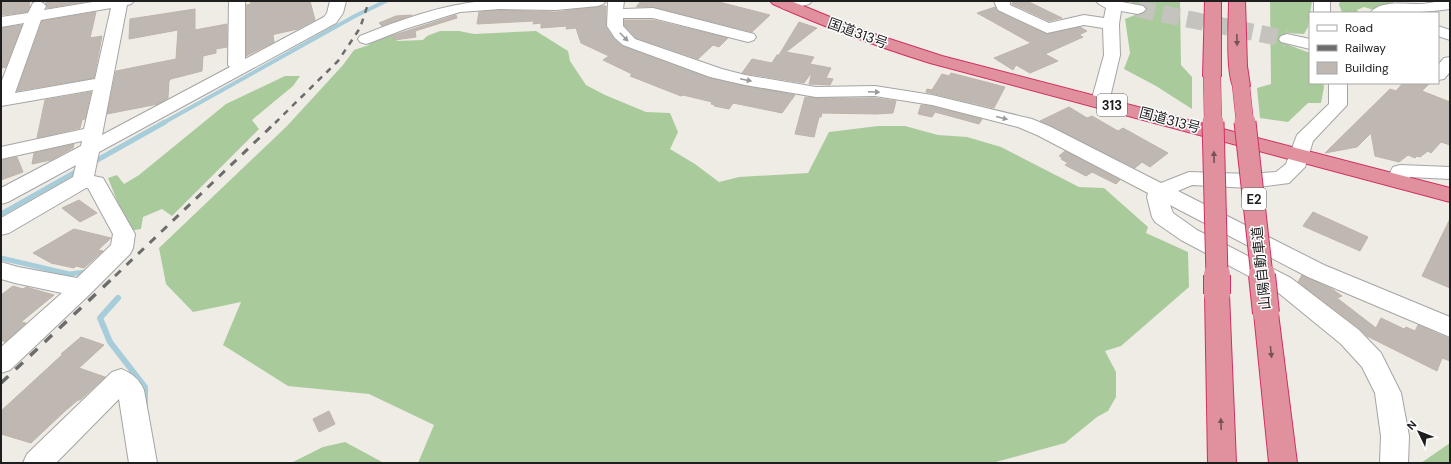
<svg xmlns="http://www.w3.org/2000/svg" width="1451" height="464" font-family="'DM Sans','Noto Sans JP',sans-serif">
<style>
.forest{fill:#a9cb9c}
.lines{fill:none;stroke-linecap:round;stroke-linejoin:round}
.stream-far2{stroke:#a8cdda;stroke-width:4}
.stream-far1{stroke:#a8cdda;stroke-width:5}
.stream{stroke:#a8cdda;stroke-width:6}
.building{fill:#bfb8b2;stroke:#bfb3a8}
.minor-tunnel{stroke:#c5c3bd;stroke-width:17;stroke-dasharray:17 8;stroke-linecap:butt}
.minor-casing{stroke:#a5a5a5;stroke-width:2}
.highway-casing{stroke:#d02f62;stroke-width:2}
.minor{fill:#fff;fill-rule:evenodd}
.highway{fill:#e1919e;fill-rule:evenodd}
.rail-far2{stroke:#6c6c6c;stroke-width:2.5;stroke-dasharray:6 6;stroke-linecap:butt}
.rail-far1{stroke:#6c6c6c;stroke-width:3;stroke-dasharray:8 8;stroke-linecap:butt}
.rail{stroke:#6c6c6c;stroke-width:3.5;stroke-dasharray:10 10;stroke-linecap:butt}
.highway-bridge-far2-casing{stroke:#d02f62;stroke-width:18;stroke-linecap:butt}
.highway-bridge-far1-casing{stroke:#d02f62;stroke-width:23;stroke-linecap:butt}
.highway-bridge-casing{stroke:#d02f62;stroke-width:28;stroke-linecap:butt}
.highway-bridge-far2{stroke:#e1919e;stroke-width:17}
.highway-bridge-far1{stroke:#e1919e;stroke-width:21}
.highway-bridge{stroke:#e1919e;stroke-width:26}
.oneway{fill:#9a9a9a}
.oneway2{fill:#765258}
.labels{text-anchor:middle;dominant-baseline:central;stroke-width:3;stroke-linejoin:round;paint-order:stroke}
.shield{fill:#fff;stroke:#626262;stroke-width:1}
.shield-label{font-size:13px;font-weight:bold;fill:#1e1e1e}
.street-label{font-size:14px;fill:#1e1e1e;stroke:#fff}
</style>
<rect width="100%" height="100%" fill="#efece5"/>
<g class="forest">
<polygon points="1129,1 1180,1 1181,65 1192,77 1192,109 1156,86 1124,69 1130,53 1125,19 1140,13 1138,6"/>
<polygon points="1270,1 1312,1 1308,27 1304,34 1286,33 1286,44 1310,53 1310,83 1323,83 1324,87 1321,103 1308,103 1288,122 1260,118 1257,88 1271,84"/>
<polygon points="1340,1 1393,1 1393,4 1377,11 1364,7 1357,10 1358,13 1342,12 1339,5"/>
<polygon points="440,31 459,31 474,34 536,31 568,51 570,61 586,85 605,95 646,112 670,113 678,132 670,149 695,164 719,182 739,177 808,173 829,132 878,126 905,126 938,135 967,137 1001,147 1079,187 1104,188 1148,227 1146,233 1188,252 1189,287 1121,346 1105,351 1116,372 1116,397 1108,411 1097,417 1065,443 992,463 418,463 434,425 369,394 288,386 223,345 241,302 193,312 166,284 159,248 287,126 343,65 354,50 369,45 366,40 382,33 393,35 397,41 423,40 427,36"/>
<polygon points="285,76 300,76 293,86 252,120 259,129 172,216 162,209 143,217 141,229 129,231 108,178 117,175 124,184 139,175 226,104"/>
<polygon points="345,442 384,463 291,463 323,447"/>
<polygon points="1450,443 1450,463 1421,463"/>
</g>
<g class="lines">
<polyline class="stream-far2" points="163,123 355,16 386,1"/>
<g class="stream-far1">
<polyline points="92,163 165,122"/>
<polyline points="1,214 79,170"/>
<polyline points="1,258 69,274 86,272"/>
</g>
<polyline class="stream" points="118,298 100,318 110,342 145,387 145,404"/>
</g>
<g class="building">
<polygon points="1,1 30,1 29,6 30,6 27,12 1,15"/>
<polygon points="57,1 90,1 47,8 47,6 45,3"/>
<polygon points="250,1 310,1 315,20 298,29 271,35 273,35 274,42 246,56 246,5 251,4"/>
<polygon points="641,1 715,1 770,15 752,32 653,7 636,7"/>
<polygon points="1017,1 1027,1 1062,18 1049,21 1012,4 1012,3"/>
<polygon points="602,6 606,6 606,27 614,39 622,46 709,78 745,86 795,95 782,113 733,103 729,109 714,106 715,105 711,104 712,102 683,95 681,96 630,76 632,74 603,60 609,56 581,43 576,28 566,29 567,26 541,28 541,23 533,24 534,21 477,24 479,12 500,10 556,12"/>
<polygon points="995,7 997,11 1046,34 1080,27 1087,31 1079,35 1083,37 1045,54 1058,61 1030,73 1016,65 1013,70 994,58 1031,43 977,13"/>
<polygon points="195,9 195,30 227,24 227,47 216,49 216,53 203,56 202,71 171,79 169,81 168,98 158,104 107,114 116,71 176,59 178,30 129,39 130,19"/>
<polygon points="96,12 90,38 102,36 94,78 17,91 42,21"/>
<polygon points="412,15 382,26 379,23 396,16"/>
<polygon points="456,15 457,18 415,31 416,37 395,40 391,36"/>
<polygon points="624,20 653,20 728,38 719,47 713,45 698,59 636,38 624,25"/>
<polygon points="799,22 817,28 786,52 814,57 810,64 831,68 826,78 833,79 830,85 809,84 812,72 804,83 742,73 752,59 772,63 777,55 779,55"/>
<polygon points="22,25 6,67 1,68 1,28"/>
<polygon points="951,73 1005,87 994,108 926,92 927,89 932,90 942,74 949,76"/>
<polygon points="1403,83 1430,83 1422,91 1450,102 1450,145 1441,142 1431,153 1428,151 1420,157 1417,156 1415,158 1408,155 1399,162 1375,156 1371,133 1357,147 1325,153 1390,89 1396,91"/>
<polygon points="91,92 85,119 82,120 80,128 37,138 45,100"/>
<polygon points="805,97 816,98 875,98 896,101 893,113 876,114 822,113 821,117 819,117 814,137 795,134"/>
<polygon points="921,105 932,106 982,119 979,124 935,112 932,117 918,114"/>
<polygon points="1069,107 1087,118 1092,116 1118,131 1123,128 1168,153 1150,167 1142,162 1135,168 1040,121"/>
<polygon points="74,144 73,148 51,160 32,164 34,153"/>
<polygon points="1065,151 1120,180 1116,184 1092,172 1086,176 1065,165 1068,163 1061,159 1063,158 1059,156"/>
<polygon points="17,157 23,172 1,180 1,160"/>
<polygon points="79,200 97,213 80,222 62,208"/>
<polygon points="1313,212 1368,237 1360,251 1303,226"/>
<polygon points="1450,219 1450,288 1422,276"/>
<polygon points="74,229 111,238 98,250 103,251 84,268 76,266 74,268 51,263 33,253"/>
<polygon points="1302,275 1332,289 1342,296 1337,298 1376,328 1381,318 1404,329 1406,327 1415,331 1418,325 1450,339 1450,361 1442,358 1437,371 1367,336 1360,329 1298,282"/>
<polygon points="13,286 23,289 26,287 54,295 21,322 26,323 5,342 1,340 1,295"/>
<polygon points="81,337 104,345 79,368 105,377 80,400 78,400 65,411 31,443 1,434 1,411 63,354 61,354"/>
<polygon points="329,411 335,424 319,432 313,419"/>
</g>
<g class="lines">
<polyline class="minor-tunnel" points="1138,9 1287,39"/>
<g class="minor-casing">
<g id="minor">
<path d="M38,1L43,3L46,6L44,10L99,1H134L131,4L127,5L102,135L230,67L228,65L229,1H245V59L324,17L327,13L330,1H346L343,13L336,23L99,152L94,176L103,178L135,234L133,248L130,254L90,294L10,370L1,373V347L62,293L15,283L1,279V262L18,267L77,278L111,245L113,234L88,188H86L9,233L1,235V218L73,177L76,165L8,202L1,204V188L81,146L82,141L1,159V147L84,129L93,90L1,106V83L24,23L1,27V17L28,13L33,3ZM111,8L95,79L15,93L41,20Z"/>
<path d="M483,1H606L603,4L598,6L556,10L500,9L460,12L405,29L372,42L366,44L360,42L358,39L360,36C400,20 441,5 483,1Z"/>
<polygon points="608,1 624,1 623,9 653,8 754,34 756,37 754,40 748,42 653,18 623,18 623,26 635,39 722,69 745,75 816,87 875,86 932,95 1032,119 1051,127 1161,183 1189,172 1250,174 1276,172 1286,164 1297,135 1329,104 1329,83 1347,83 1347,105 1313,141 1305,167 1289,183 1250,188 1192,185 1178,191 1324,265 1450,317 1450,337 1308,277 1170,205 1173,213 1197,230 1291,278 1359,330 1381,353 1401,393 1409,436 1408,463 1380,463 1381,436 1375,393 1362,367 1341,344 1275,290 1181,240 1155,222 1152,217 1147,197 1148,193 1037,135 1018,127 932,105 875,96 816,97 745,85 710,77 623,45 615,38 607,26"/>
<polygon points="785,1 812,1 809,4 787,10 782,8 779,5 782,2"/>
<polygon points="994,1 1010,1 1010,5 1049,23 1084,15 1104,18 1106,8 1099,4 1096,1 1123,1 1122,2 1143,6 1146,9 1143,12 1138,14 1121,11 1119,24 1120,55 1109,102 1106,106 1100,107 1094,106 1091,102 1104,55 1103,28 1084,25 1047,33 998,10"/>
<rect x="1314" y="1" width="16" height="12"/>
<path d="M1440,1H1450V9C1423,13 1397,13 1370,13C1380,0 1403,4 1418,4C1426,4 1433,2 1440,1Z"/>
<polygon points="1438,26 1450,30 1450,40 1438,36"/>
<polygon points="1287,34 1310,39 1310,49 1281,42 1279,39 1281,36"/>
<polygon points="1450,57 1450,72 1444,79 1438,80 1438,65 1444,58"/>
<path d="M1400,165L1450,167V179L1410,177L1406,186L1399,188L1392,186C1388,179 1389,173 1393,167Z"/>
<path d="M121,369C132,373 139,379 144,390L157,463H129L119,399L56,463H23L27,454L112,372Z"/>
</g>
</g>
<g class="highway-casing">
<g id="highway">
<path d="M770,1H791L862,30L942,56L1450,188V202L930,63C876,46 824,27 773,4Z"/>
<polygon points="1205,1 1221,1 1221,76 1218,80 1212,81 1206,80 1203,76"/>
<path d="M1229,1H1245L1247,66L1250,86L1247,90L1241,91L1235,90C1225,76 1229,20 1229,1Z"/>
<polygon points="1217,285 1225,288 1229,294 1236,463 1208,463 1205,294 1209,288"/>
<polygon points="1266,304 1275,306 1278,313 1297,463 1269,463 1254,313 1257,306"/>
</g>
</g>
<use href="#minor" class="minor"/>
<use href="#highway" class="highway"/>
<polyline class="rail-far2" points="275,123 338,61 360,28 369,1"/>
<polyline class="rail-far1" points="115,276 276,122"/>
<polyline class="rail" points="1,383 116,275"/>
<g class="highway-bridge-far2-casing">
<g id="highway-bridge-far2">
<polyline points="1212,76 1213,123"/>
<polyline points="1241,86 1245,123"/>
</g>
</g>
<g class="highway-bridge-far1-casing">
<g id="highway-bridge-far1">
<polyline points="1213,122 1217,276"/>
<polyline points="1245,122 1262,276"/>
</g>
</g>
<g class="highway-bridge-casing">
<g id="highway-bridge">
<polyline points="1217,275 1217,294"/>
<polyline points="1262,275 1266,313"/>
</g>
</g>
<use href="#highway-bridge-far2" class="highway-bridge-far2"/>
<use href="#highway-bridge-far1" class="highway-bridge-far1"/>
<use href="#highway-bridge" class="highway-bridge"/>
</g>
<defs><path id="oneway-solid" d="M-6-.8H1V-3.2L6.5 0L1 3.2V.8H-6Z"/></defs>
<g class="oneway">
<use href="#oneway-solid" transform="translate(624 37) rotate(46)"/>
<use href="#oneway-solid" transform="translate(746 80) rotate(12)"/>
<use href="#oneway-solid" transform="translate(874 92) rotate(3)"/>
<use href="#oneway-solid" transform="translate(1002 118) rotate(14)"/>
</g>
<g class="oneway2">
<use href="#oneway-solid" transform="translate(1237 40) rotate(89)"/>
<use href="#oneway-solid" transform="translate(1214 157) rotate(-91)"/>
<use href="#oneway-solid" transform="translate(1271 352) rotate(84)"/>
<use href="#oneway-solid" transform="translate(1221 424) rotate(-92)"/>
</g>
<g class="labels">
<g class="shield">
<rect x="1097" y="94" width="30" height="22" rx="3"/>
<rect x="1242" y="188" width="24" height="22" rx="3"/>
</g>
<g class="shield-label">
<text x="1112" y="105">313</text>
<text x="1254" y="199">E2</text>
</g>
<g class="street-label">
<text transform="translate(858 33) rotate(20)">国道313号</text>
<text transform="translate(1170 120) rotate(15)">国道313号</text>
<text transform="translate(1261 268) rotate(-96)">山陽自動車道</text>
</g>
</g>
<rect width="1451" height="464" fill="none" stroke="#1e1e1e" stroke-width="4"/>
<rect x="1309" y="12" width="130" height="72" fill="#ffffff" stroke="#a5a5a5"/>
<rect x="1317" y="25" width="20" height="6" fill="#ffffff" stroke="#a5a5a5"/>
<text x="1345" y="32" font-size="12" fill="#1e1e1e">Road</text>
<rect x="1317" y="45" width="20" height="6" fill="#6c6c6c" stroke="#a5a5a5"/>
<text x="1345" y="52" font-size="12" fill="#1e1e1e">Railway</text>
<rect x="1317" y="62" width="20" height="12" fill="#bfb8b2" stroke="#a5a5a5"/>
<text x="1345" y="72" font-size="12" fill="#1e1e1e">Building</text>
<g transform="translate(1419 432) rotate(313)" stroke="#ffffff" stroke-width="3" paint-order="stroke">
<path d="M0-3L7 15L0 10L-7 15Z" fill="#1e1e1e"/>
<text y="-6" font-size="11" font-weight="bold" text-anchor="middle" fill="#1e1e1e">N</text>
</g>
</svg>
